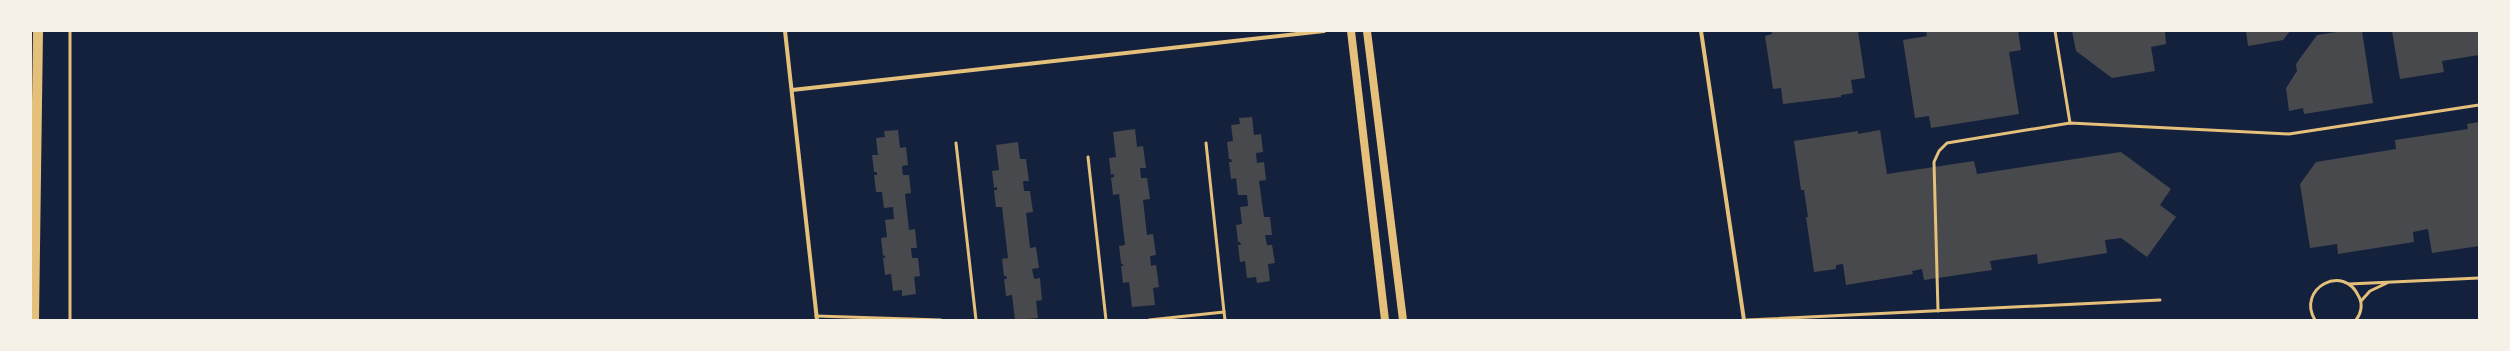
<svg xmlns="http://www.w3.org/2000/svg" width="2510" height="351" font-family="'Crimson Pro',serif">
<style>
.building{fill:#48494c}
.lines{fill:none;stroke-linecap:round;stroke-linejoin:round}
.service{stroke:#e5c07b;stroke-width:3}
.minor{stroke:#e5c07b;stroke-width:4}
.secondary{stroke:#e5c07b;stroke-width:8}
.primary{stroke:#e5c07b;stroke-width:10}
</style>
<rect width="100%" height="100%" fill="#14213d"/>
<g class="building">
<polygon points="1772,31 1858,31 1865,78 1851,80 1853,93 1841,95 1841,97 1783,104 1781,88 1773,89 1765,36 1772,34"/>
<polygon points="1926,31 2018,31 2021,50 2009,52 2019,114 1931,128 1929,116 1915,118 1903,40 1927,36"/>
<polygon points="2072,31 2165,31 2166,44 2151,47 2155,71 2112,78 2076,51"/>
<polygon points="2246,31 2290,31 2283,40 2248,46"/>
<polygon points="2343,31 2362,31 2373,103 2304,114 2303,108 2289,111 2286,88 2297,71 2296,64 2317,35"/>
<polygon points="2392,31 2479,31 2479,55 2442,61 2444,72 2400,79"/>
<polygon points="1252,117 1254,135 1261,134 1263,152 1256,153 1257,163 1264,162 1266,180 1259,181 1264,217 1270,217 1272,235 1265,235 1267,245 1272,245 1275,263 1268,264 1270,281 1257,283 1256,277 1247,278 1245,261 1240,262 1238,245 1241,245 1240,242 1238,242 1236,225 1242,224 1240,207 1248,206 1247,195 1238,195 1236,178 1231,179 1229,162 1232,162 1231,159 1229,159 1227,142 1233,141 1231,125 1240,124 1239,118"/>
<polygon points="2479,122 2479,246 2432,253 2428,229 2413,232 2414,242 2338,254 2337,244 2310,248 2300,184 2316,162 2396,149 2395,140 2468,129 2467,124"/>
<polygon points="1135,129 1137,147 1143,146 1146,168 1140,168 1141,178 1147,178 1150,199 1143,200 1147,235 1153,234 1156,255 1150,256 1151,266 1156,265 1159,287 1153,288 1155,305 1132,307 1129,282 1123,283 1121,266 1124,266 1121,263 1119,246 1125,245 1119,194 1113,195 1111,178 1114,177 1114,174 1111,175 1109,158 1116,157 1113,132"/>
<polygon points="898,130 900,148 906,147 908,165 902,166 903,175 909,175 911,193 905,194 909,230 915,229 917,248 911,248 912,258 918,258 920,276 914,277 916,294 902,296 902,290 893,291 891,274 885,275 883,258 886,257 883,255 881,238 887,237 885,220 894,219 893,207 884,208 882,192 876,192 874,175 877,175 877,172 874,172 872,155 878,155 876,138 885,137 884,131"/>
<polygon points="1880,130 1887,174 1974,161 1977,174 2121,152 2171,189 2160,205 2176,217 2147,257 2121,238 2105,240 2107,253 2038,264 2037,254 1990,261 1992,270 1924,280 1922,269 1912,271 1913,274 1846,285 1843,264 1836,265 1836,269 1814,272 1806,217 1808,217 1804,190 1801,190 1794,141 1858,131 1858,134"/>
<polygon points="1018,142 1020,159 1026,159 1029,181 1023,181 1024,191 1030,191 1033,212 1026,213 1030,248 1036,247 1039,268 1032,269 1034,279 1040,278 1042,300 1036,301 1038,318 1015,320 1012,295 1006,296 1004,279 1007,279 1006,276 1004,276 1002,259 1008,258 1002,207 996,207 994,190 997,190 997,187 994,188 992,171 999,170 996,145"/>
</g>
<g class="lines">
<g class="service">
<polyline points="70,31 70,320"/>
<polyline points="2055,31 2070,123"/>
<polyline points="956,143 976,320"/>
<polyline points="1088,157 1106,320"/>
<polyline points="2349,284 2479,278"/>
<polyline points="2361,301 2370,291 2387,283"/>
<polyline points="1938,311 1934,162 1939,151 1947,143 2070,123 2289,134 2479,105"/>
<polyline points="1224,312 1225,320"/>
<polyline points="816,316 941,320"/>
<polyline points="1149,320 1224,312 1206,143"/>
<polyline points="1747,320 2160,300"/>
<path d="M2315,320C2296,289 2344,262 2359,297C2363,304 2361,314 2356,320"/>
</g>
<g class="minor">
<polyline points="785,31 817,320"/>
<polyline points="1701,31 1744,320"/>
<polyline points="792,90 1324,31"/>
</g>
<g class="secondary">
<polyline points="1351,31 1385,320"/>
<polyline points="1367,31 1403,320"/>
</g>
<polyline class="primary" points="34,320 38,31"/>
</g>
<rect width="2510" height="351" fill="none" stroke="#f6f1e7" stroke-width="64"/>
</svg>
